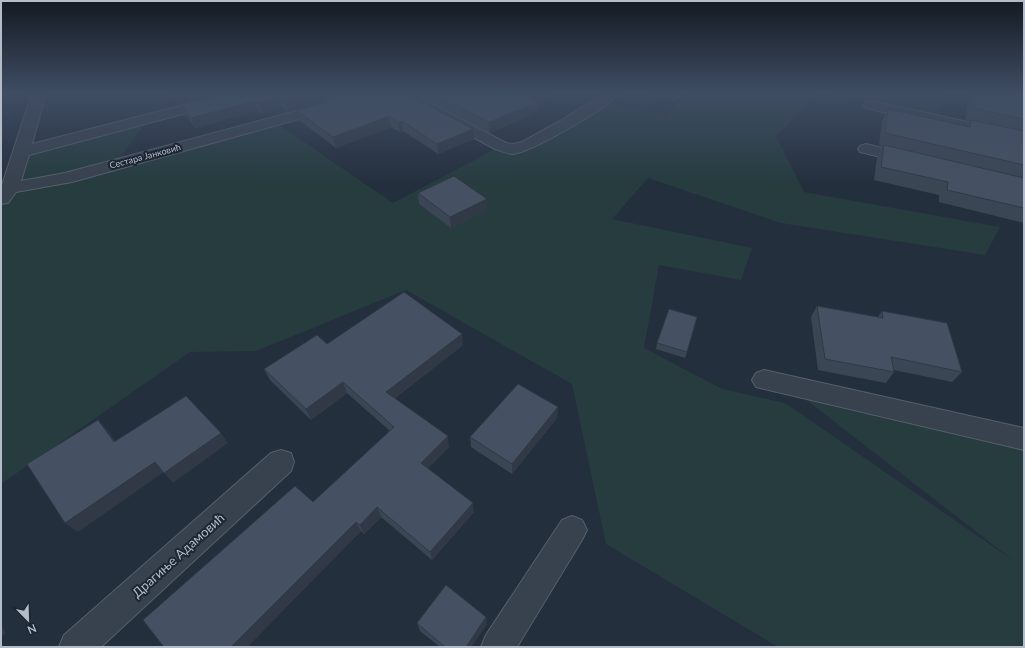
<svg xmlns="http://www.w3.org/2000/svg" width="1025" height="648" font-family="Lato,sans-serif">
<style>
.green{fill:#263c3f}
.lines{fill:none;stroke-linecap:round;stroke-linejoin:round}
.minor-casing{stroke:#565f6c;stroke-width:2}
.minor{fill:#38414e;fill-rule:evenodd}
.wall{fill:#3b4654}
.shaded-wall{fill:#303945}
.building{fill:#455162;stroke:#303945}
.labels{text-anchor:middle;dominant-baseline:central;stroke-width:4;stroke-linejoin:round;paint-order:stroke}
.far-street-label{font-size:9px;fill:#b4bcc9;stroke:#1d2633}
.near-street-label{font-size:13px;fill:#b4bcc9;stroke:#1d2633}
</style>
<rect width="100%" height="100%" fill="#242f3e"/>
<g class="green">
<polygon points="688,93 735,93 740,94 742,93 817,93 776,136 804,192 1000,227 985,255 781,223 648,178 612,219 752,248 741,280 659,265 644,348 722,389 785,403 1014,561 787,385 1024,439 1024,647 778,647 606,544 572,384 406,290 256,351 190,352 1,484 1,200 21,152 149,118 113,167 279,125 393,203 501,146 513,149 599,102 665,115"/>
<polygon points="817,93 945,93 937,115"/>
</g>
<g class="lines">
<g class="minor-casing">
<g id="minor">
<polygon points="32,93 46,93 32,144 230,93 252,93 250,96 29,155 21,181 65,173 326,103 331,104 333,107 331,110 72,182 16,192 8,203 1,204 1,188"/>
<path d="M395,93H412L506,143L513,144L522,142L562,120L604,93H620C611,106 530,153 513,154C508,154 501,151 495,149L397,96Z"/>
<polygon points="871,101 1024,134 1024,144 866,108 864,105 866,102"/>
<polygon points="866,144 916,156 918,159 916,162 910,164 860,152 858,149 860,146"/>
<polygon points="764,370 1024,428 1024,450 756,387 752,380 756,373"/>
<polygon points="281,450 291,453 294,462 291,471 101,647 59,647 64,635 271,453"/>
<polygon points="572,516 582,520 587,530 582,540 517,647 481,647 486,635 562,520"/>
</g>
</g>
<use href="#minor" class="minor"/>
</g>
<g class="wall">
<polygon points="171,93 225,93 179,105"/>
<polygon points="227,93 405,93 474,139 438,154 403,131 400,132 391,127 336,148 299,120 296,110 327,102 326,102 288,112 282,107 263,114 258,111 195,128 186,115 181,104"/>
<polygon points="415,93 558,93 538,103 537,112 490,133"/>
<polygon points="644,93 684,93 675,102"/>
<polygon points="970,93 1024,93 1024,223 939,202 939,195 874,180 877,158 883,146 879,145 882,121 888,109 967,126 970,121 965,120"/>
<polygon points="418,193 487,210 451,228 419,204"/>
<polygon points="817,306 878,317 882,311 962,372 952,382 894,370 894,372 886,383 818,370 811,317"/>
<polygon points="657,343 687,352 685,358 656,349"/>
<polygon points="463,345 395,398 449,447 428,468 474,512 432,560 381,517 364,534 361,531 247,647 164,647 313,502 390,431 347,393 311,420 270,380 264,369"/>
<polygon points="558,407 557,418 512,474 471,447 470,437"/>
<polygon points="486,617 487,624 471,647 440,647 420,631 417,623"/>
</g>
<g class="shaded-wall">
<polygon points="182,93 225,93 179,105 175,95"/>
<polygon points="319,93 323,93 326,102 288,112 285,101"/>
<polygon points="539,93 558,93 538,103 537,112 490,133 489,122 529,98"/>
<polygon points="676,93 684,93 675,102"/>
<polygon points="279,97 282,107 263,114 260,104"/>
<polygon points="254,101 258,111 195,128 191,118"/>
<polygon points="389,116 391,127 336,148 333,137"/>
<polygon points="402,121 403,131 400,132 398,122"/>
<polygon points="1,124 3,129 1,137"/>
<polygon points="473,129 474,139 438,154 437,144"/>
<polygon points="487,199 487,210 451,228 450,217"/>
<polygon points="462,334 463,345 389,402 386,392"/>
<polygon points="343,382 347,393 311,420 306,409"/>
<polygon points="558,407 557,418 512,474 512,464"/>
<polygon points="98,420 108,431 124,452 114,442"/>
<polygon points="221,433 228,443 173,483 164,473"/>
<polygon points="448,436 449,447 424,473 421,463"/>
<polygon points="155,462 164,472 78,532 65,523"/>
<polygon points="473,503 474,512 432,560 430,552"/>
<polygon points="377,507 381,517 364,534 360,525"/>
<polygon points="356,522 361,531 247,647 231,647"/>
<polygon points="486,617 487,624 471,647 466,647"/>
<polygon points="1,624 6,633 1,637"/>
</g>
<g class="building">
<polygon points="173,93 182,93 175,95"/>
<polygon points="227,93 319,93 285,101 279,97 260,104 254,101 191,118 181,104"/>
<polygon points="328,93 405,93 473,129 437,144 402,121 398,122 389,116 333,137 296,110 329,101 332,98 330,93"/>
<polygon points="432,93 539,93 529,98 538,102 489,122"/>
<polygon points="975,93 1016,93 1024,94 1024,119 973,108"/>
<polygon points="888,109 970,127 971,120 1024,131 1024,165 885,133"/>
<polygon points="884,145 1024,178 1024,208 947,190 948,182 881,167"/>
<polygon points="454,176 487,199 450,217 418,193"/>
<polygon points="404,292 462,334 386,392 448,436 421,463 473,503 430,552 377,507 360,525 356,522 231,647 164,647 143,620 295,486 313,502 394,427 343,382 306,409 264,369 317,335 327,344"/>
<polygon points="817,306 883,318 882,311 947,323 962,372 891,357 894,372 825,359"/>
<polygon points="669,309 697,317 687,352 657,343"/>
<polygon points="518,384 558,407 512,464 470,437"/>
<polygon points="186,396 221,433 164,473 155,462 65,523 27,464 98,420 114,442"/>
<polygon points="446,585 486,617 466,647 445,647 417,623"/>
</g>
<linearGradient id="sky" x2="0" y2="1"><stop stop-color="#141a22"/><stop offset="0.51" stop-color="#3f4d63"/><stop offset="1" stop-color="#3f4d63" stop-opacity="0"/></linearGradient>
<rect width="1025" height="183" fill="url(#sky)"/>
<g class="labels">
<g class="far-street-label">
<text transform="translate(145 156) rotate(-15)">Сестара Јанковић</text>
</g>
<g class="near-street-label">
<text transform="translate(178 555) rotate(-42)">Драгиње Адамовић</text>
</g>
</g>
<rect width="1025" height="648" fill="none" stroke="#b4bcc9" stroke-width="4"/>
<g transform="translate(28 620) rotate(157)" stroke="#1d2633" stroke-width="3" paint-order="stroke">
<path d="M0-3L7 15L0 10L-7 15Z" fill="#b4bcc9"/>
<text y="-6" font-size="11" font-weight="bold" text-anchor="middle" fill="#b4bcc9">N</text>
</g>
</svg>
